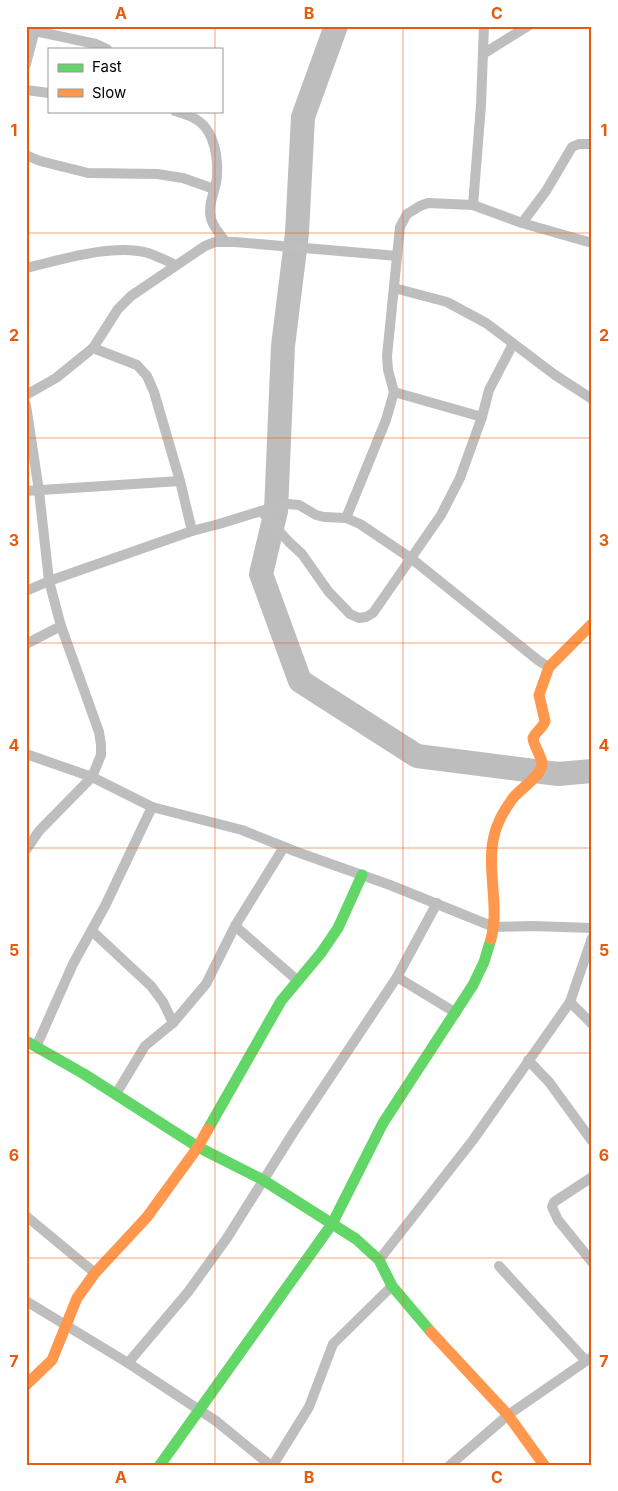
<svg xmlns="http://www.w3.org/2000/svg" width="618" height="1491" font-family="Inter,sans-serif">
<style>
.lines{fill:none;stroke-linecap:round;stroke-linejoin:round}
.river{stroke:#bdbdbd;stroke-width:24}
.street{stroke:#bebebe;stroke-width:10}
.fast{stroke:#63d668;stroke-width:11}
.slow{stroke:#ff974d;stroke-width:11}
.grid{fill:none;stroke:#e8590c;stroke-width:1;stroke-opacity:0.55}
.neatline{fill:none;stroke:#e8590c;stroke-width:2}
.grid-label{font-size:16px;text-anchor:middle;font-weight:bold;fill:#e8590c}
</style>
<rect width="100%" height="100%" fill="#fff"/>
<g class="lines">
<polyline class="river" points="336,26 303,117 297,233 283,346 276,511 261,574 300,681 417,756 558,774 592,771"/>
<g class="street">
<polyline points="26,31 35,31 96,44 107,49"/>
<polyline points="483,54 528,26"/>
<polyline points="26,64 36,26"/>
<polyline points="26,90 49,93"/>
<path d="M175,111C182,113 194,117 200,122C215,134 218,159 217,176C216,191 207,204 211,219C214,228 220,235 226,242"/>
<polyline points="26,155 40,161 88,173 157,174 183,178 214,189"/>
<polyline points="473,205 481,105 484,26"/>
<polyline points="522,223 546,191 572,147 579,144 592,144"/>
<path d="M26,268C61,260 113,243 148,253C157,256 167,261 176,265"/>
<polyline points="394,288 447,302 486,323 555,375 592,399"/>
<polyline points="93,348 137,365 147,376 154,392 180,481 192,531"/>
<polyline points="394,392 482,417"/>
<polyline points="26,395 56,378 93,348 118,309 131,296 205,246 215,242 235,242 397,256"/>
<polyline points="26,405 39,491 49,581 61,626 99,732 101,745 101,755 92,777 39,831 26,850"/>
<polyline points="26,491 180,481"/>
<polyline points="261,511 289,542 302,554 328,591 350,614 359,618 366,617 373,613 441,515 460,478 482,417 489,390 513,344"/>
<polyline points="346,518 386,420 394,392 388,370 387,356 400,227 407,214 420,206 428,203 473,205 522,223 592,243"/>
<polyline points="26,591 49,581 192,531 219,524 274,507 288,504 299,505 316,515 324,517 346,518 360,524 412,559 539,661 549,667"/>
<polyline points="26,644 61,626"/>
<polyline points="26,754 92,777 152,807 242,830 297,852 390,885 494,927 532,926 592,928"/>
<polyline points="235,926 297,980"/>
<polyline points="92,931 151,986 163,1002 173,1023"/>
<polyline points="397,977 456,1013"/>
<polyline points="570,1002 592,1024"/>
<polyline points="36,1047 73,964 105,906 152,807"/>
<polyline points="528,1060 549,1082 592,1141"/>
<polyline points="116,1094 145,1046 173,1023 206,984 235,926 284,847"/>
<polyline points="592,1177 554,1202 552,1207 558,1220 592,1262"/>
<polyline points="26,1216 95,1273"/>
<polyline points="379,1260 473,1140 570,1002 592,938"/>
<polyline points="499,1266 586,1361"/>
<polyline points="26,1301 128,1363 216,1421 270,1465"/>
<polyline points="128,1363 188,1292 227,1238 293,1133 397,977 437,903"/>
<polyline points="273,1465 309,1407 333,1344 392,1286"/>
<polyline points="450,1465 508,1415 592,1357"/>
</g>
<g class="fast">
<polyline points="26,1041 84,1074 198,1147 263,1180 356,1239 379,1260 392,1286 431,1332"/>
<polyline points="208,1129 281,1001 321,953 338,928 362,875"/>
<polyline points="160,1465 332,1224 383,1123 473,985 484,962 491,939"/>
</g>
<g class="slow">
<path d="M491,939C500,906 486,869 494,836C497,822 505,809 513,798C520,789 543,775 542,763C541,755 534,747 533,738C536,731 543,728 545,721L539,695L549,667L592,624"/>
<polyline points="431,1332 508,1415 544,1465"/>
<polyline points="26,1385 52,1360 77,1298 95,1273 147,1217 198,1147 208,1129"/>
</g>
</g>
<path class="grid" d="M215,26V49M403,26V1465M215,111V1465M26,233H592M26,438H592M26,643H592M26,848H592M26,1053H592M26,1258H592"/>
<rect width="618" height="1491" fill="none" stroke="#ffffff" stroke-width="55"/>
<rect x="48" y="48" width="175" height="65" fill="#ffffff" stroke="#999999"/>
<rect x="58" y="64" width="25" height="8" fill="#63d668" stroke="#999999"/>
<text x="92" y="72" font-size="15" fill="#000000">Fast</text>
<rect x="58" y="89" width="25" height="8" fill="#ff974d" stroke="#999999"/>
<text x="92" y="98" font-size="15" fill="#000000">Slow</text>
<rect x="28" y="28" width="562" height="1436" class="neatline"/>
<g class="grid-label">
<text x="121" y="19">A</text>
<text x="309" y="19">B</text>
<text x="497" y="19">C</text>
<text x="14" y="136">1</text>
<text x="604" y="136">1</text>
<text x="14" y="341">2</text>
<text x="604" y="341">2</text>
<text x="14" y="546">3</text>
<text x="604" y="546">3</text>
<text x="14" y="751">4</text>
<text x="604" y="751">4</text>
<text x="14" y="956">5</text>
<text x="604" y="956">5</text>
<text x="14" y="1161">6</text>
<text x="604" y="1161">6</text>
<text x="14" y="1367">7</text>
<text x="604" y="1367">7</text>
<text x="121" y="1483">A</text>
<text x="309" y="1483">B</text>
<text x="497" y="1483">C</text>
</g>
</svg>
